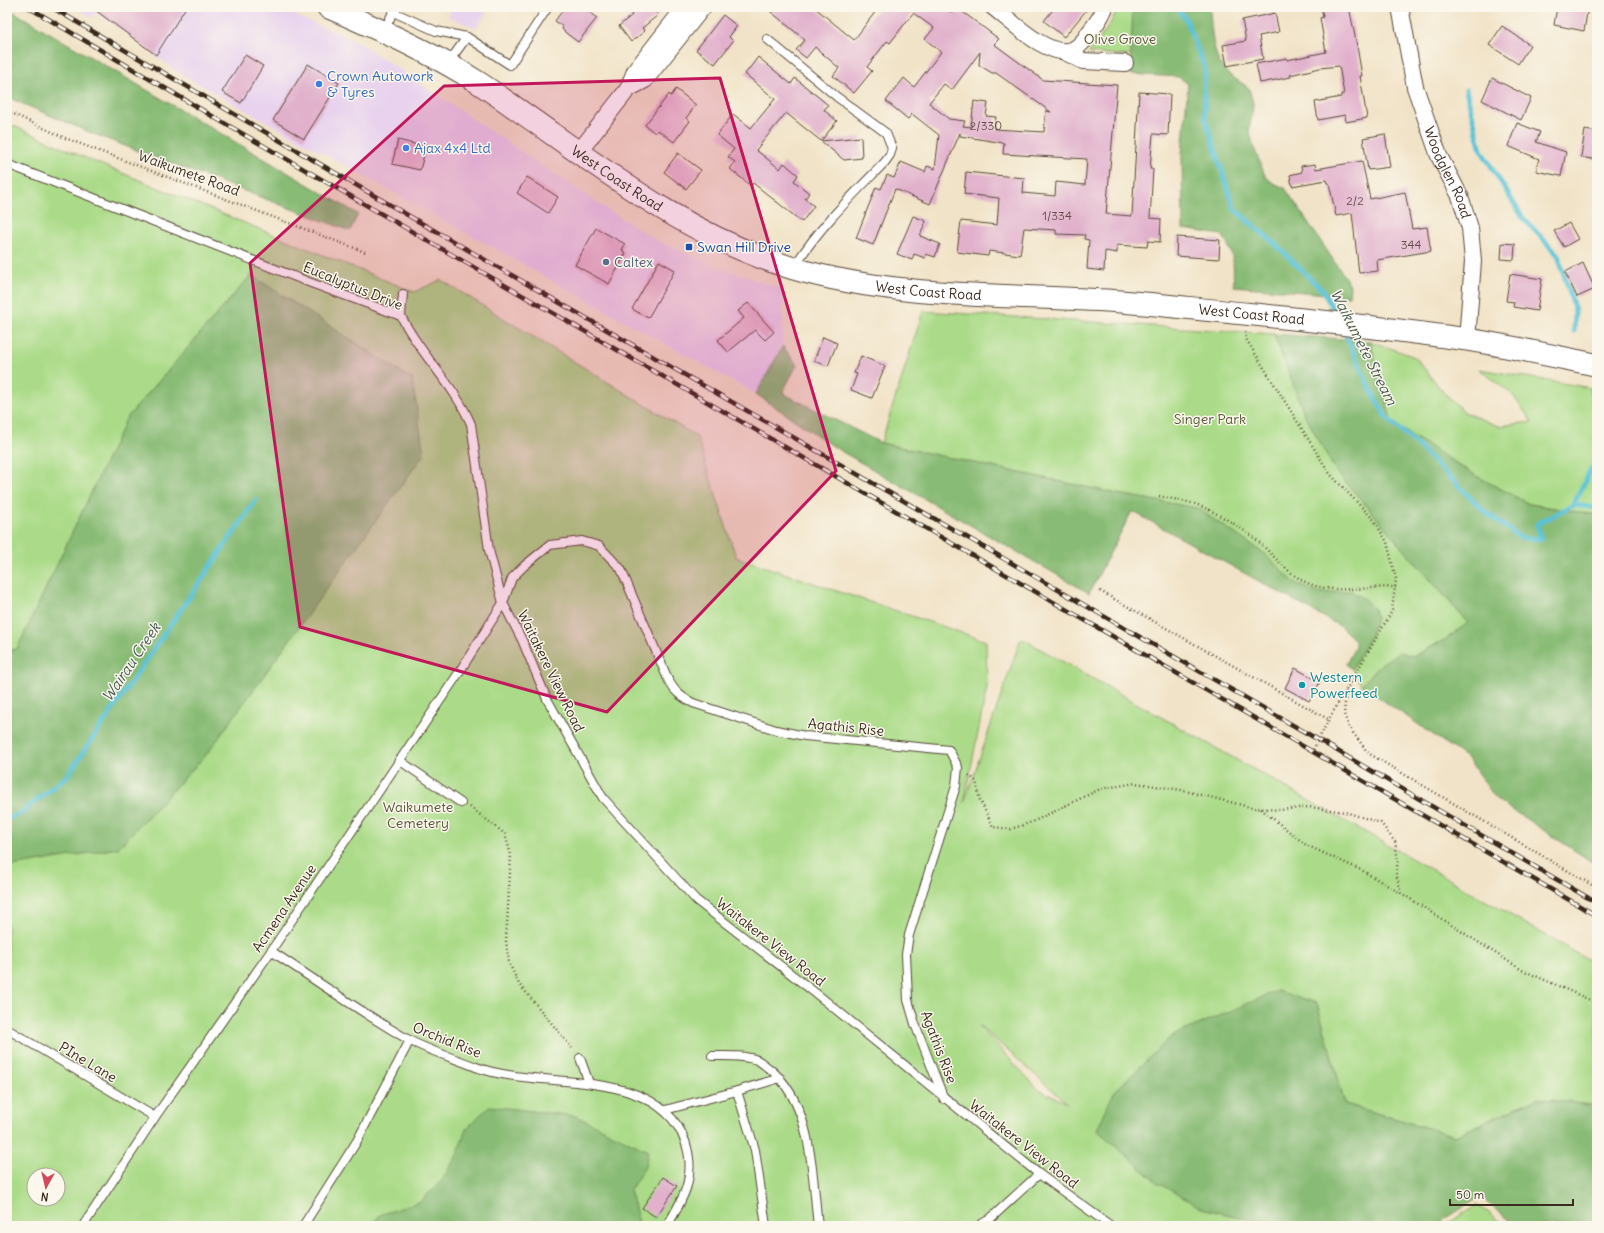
<svg xmlns="http://www.w3.org/2000/svg" width="1604" height="1233" font-family="Delius,sans-serif">
<style>
.built{fill:#e8d2ee}
.green{fill:#abdb88;stroke:#738253;fill-rule:evenodd}
.forest{fill:#88bb74;stroke:#627249}
.lines{fill:none;stroke-linecap:round;stroke-linejoin:round}
.stream{stroke:#59c2d6;stroke-width:5}
.building{fill:#e1b1cc;fill-rule:evenodd}
.lane-casing{stroke:#564637;stroke-width:10}
.street-casing{stroke:#564637;stroke-width:18}
.secondary-casing{stroke:#564637;stroke-width:24}
.path{stroke:#564637;stroke-width:2.5;stroke-dasharray:1 3;stroke-linecap:butt}
.lane{stroke:#fff;stroke-width:8}
.street{stroke:#fff;stroke-width:16}
.secondary{stroke:#fff;stroke-width:22}
.rail-casing{stroke:#3b2a1e;stroke-width:4.5}
.rail{stroke:#fbf7ec;stroke-width:3;stroke-dasharray:9;stroke-linecap:butt}
.marked{fill:#c2185b;fill-opacity:0.2;stroke:#c2185b;stroke-width:3;stroke-linejoin:round}
.shop-dot{fill:#3f7fe0;stroke:#fbf7ec;stroke-width:1.5}
.transit-dot{fill:#1a4fb4;stroke:#fbf7ec;stroke-width:1.5}
.service-dot{fill:#5c6f8a;stroke:#fbf7ec;stroke-width:1.5}
.culture-dot{fill:#0f9aa8;stroke:#fbf7ec;stroke-width:1.5}
.labels{text-anchor:middle;dominant-baseline:central;stroke-width:3;stroke-linejoin:round;paint-order:stroke}
.number-label{font-size:12px;fill:#644c4a}
.park-label{font-size:14px;fill:#575638;stroke:#fbf7ec}
.shop-label{font-size:14px;fill:#366cbe;stroke:#fbf7ec;text-anchor:start}
.street-label{font-size:14px;fill:#3b2a1e;stroke:#fbf7ec}
.transit-label{font-size:14px;fill:#164399;stroke:#fbf7ec;text-anchor:start}
.service-label{font-size:14px;fill:#4e5e75;stroke:#fbf7ec;text-anchor:start}
.culture-label{font-size:14px;fill:#0d838f;stroke:#fbf7ec;text-anchor:start}
.water-label{font-size:15px;font-style:italic;fill:#445855;stroke:#fbf7ec}
</style>
<rect width="100%" height="100%" fill="#fbf7ec"/>
<filter id="ink" filterUnits="userSpaceOnUse"><feTurbulence type="fractalNoise" baseFrequency=".025" numOctaves="2"/><feDisplacementMap in="SourceGraphic" scale="8" xChannelSelector="R" yChannelSelector="G"/><feConvolveMatrix kernelMatrix="1 2 1 2 8 2 1 2 1" color-interpolation-filters="sRGB"/></filter>
<filter id="wash" filterUnits="userSpaceOnUse"><feTurbulence type="fractalNoise" baseFrequency=".012" numOctaves="4" result="noise"/><feDisplacementMap in="SourceGraphic" scale="16" xChannelSelector="R" yChannelSelector="G"/><feGaussianBlur stdDeviation="0.9" result="paint"/><feColorMatrix in="noise" values="0 0 0 0 0 0 0 0 0 0 0 0 0 0 0 0 0 1.4 0 .05"/><feComposite in="paint" operator="in"/></filter>
<g filter="url(#wash)">
<rect width="100%" height="100%" fill="#f1e3c7"/>
<g class="built">
<polygon points="74,7 276,7 360,43 605,208 660,242 718,267 783,289 783,346 756,394 179,73 97,12 92,18"/>
<polygon points="452,7 489,7 477,28 448,17"/>
</g>
<g class="green">
<path d="M1117,7H1139L1135,56L1089,53C1099,37 1113,26 1117,7Z"/>
<path d="M7,123L95,162L414,292L441,280L697,437L736,557L986,641L987,687L964,803L1021,638L1471,892L1597,965V1106L1537,1098L1455,1136L1345,1104L1317,1003L1291,1226H7ZM979,1026H980L1067,1103L1039,1090ZM34,1175H58V1199H34Z"/>
<polygon points="923,311 1274,334 1304,413 1335,470 1469,624 1446,639 1414,656 1381,664 1361,685 1352,669 1370,636 1376,618 1374,609 1364,599 1351,591 1319,593 1295,583 1266,555 1197,508 1118,494 881,443"/>
<polygon points="1370,341 1415,357 1444,393 1466,413 1498,426 1532,422 1512,394 1479,369 1597,389 1597,515 1529,504 1478,477 1392,423"/>
<polygon points="1477,1205 1506,1226 1444,1226"/>
</g>
<g class="forest">
<path d="M1133,7H1210C1211,25 1212,59 1226,72C1233,78 1242,83 1249,88L1253,104L1252,116L1249,129L1254,148L1265,176L1273,183L1285,188L1350,285L1349,296L1234,286C1232,260 1237,259 1222,235L1183,229L1182,154L1188,84L1179,77L1130,74Z"/>
<polygon points="7,8 358,214 350,231 91,133 7,97"/>
<polygon points="251,275 412,379 424,454 207,754 118,848 7,867 7,651 17,649 126,419"/>
<polygon points="1274,334 1370,341 1392,423 1478,477 1529,504 1597,515 1597,865 1497,800 1467,758 1361,685 1381,664 1399,652 1414,656 1446,639 1468,623 1335,470 1304,413"/>
<polygon points="783,346 797,365 782,393 881,443 1118,494 1197,508 1266,555 1295,583 1319,593 1351,591 1364,599 1374,609 1376,618 1370,636 1352,669 1346,664 1355,647 1355,640 1340,626 1132,511 1089,593 839,450 756,394"/>
<polygon points="1277,991 1317,1003 1345,1104 1455,1136 1537,1098 1597,1106 1597,1226 1516,1226 1480,1197 1434,1226 1276,1226 1201,1208 1158,1183 1097,1130 1114,1092 1172,1036"/>
<polygon points="489,1106 576,1116 648,1151 645,1167 630,1190 640,1226 371,1226 380,1215 421,1201 443,1179 457,1155 466,1129"/>
</g>
<g class="lines">
<g class="stream">
<polyline points="1177,7 1187,22 1205,69 1204,90 1205,117 1234,209 1273,242 1323,291 1337,316"/>
<polyline points="1466,90 1481,150 1523,218 1558,255 1575,311 1574,331"/>
<polyline points="1344,331 1369,387 1386,417 1418,446 1485,512 1521,538 1541,539 1537,524 1573,505 1597,508"/>
<polyline points="1591,391 1597,413"/>
<polyline points="1573,505 1597,458"/>
<polyline points="7,819 20,814 67,776 256,500"/>
</g>
</g>
<g id="blocks">
<g class="building">
<polygon points="91,7 186,7 156,55"/>
<polygon points="565,7 582,7 597,18 578,42 566,33 562,29 563,27 555,21"/>
<polygon points="637,7 652,7 658,15 642,28 645,31 631,42 619,26 632,15 630,12"/>
<path d="M765,7H814L854,40L879,7H944L952,13L956,7L999,39L994,44L1043,80L1117,85L1106,214L1132,216L1139,92L1170,94L1168,135L1153,134L1150,169H1153L1150,218L1161,219L1160,242L1148,241L1147,247L1117,245V253L1105,251L1104,271L1087,269L1089,240L1084,239L1085,235L1056,234V230L1024,228L1020,255L989,251L988,256L957,252L961,221L997,225L999,198L964,194L966,172L1024,178L1023,193L1055,196L1056,182L1085,185L1087,159L1003,154L1004,143L960,136V133L930,204L895,189L873,245L856,238L876,187L881,189L887,175L894,178L901,162L925,172L927,166L935,169L939,135L912,114L908,119L886,101L904,78L914,87L941,52L925,39L934,28L913,13L890,43L887,41L867,67L872,71L854,93L833,76L839,68L815,47L806,58L796,50L805,40ZM980,52L979,65L992,73H996L1051,112L1046,111L1044,132L994,129L996,117L986,116L988,103L974,101L971,127L963,126L965,121L949,119L929,103L944,84L952,90Z"/>
<polygon points="1055,7 1089,7 1064,37 1044,21"/>
<polygon points="1321,7 1349,7 1357,46 1362,76 1360,76 1367,118 1346,122 1345,115 1318,120 1315,102 1341,97 1341,94 1344,94 1339,66 1320,68 1290,75 1291,77 1260,83 1256,64 1287,58 1287,60 1326,52 1320,18 1323,17"/>
<polygon points="1557,7 1588,7 1584,31 1554,25"/>
<polygon points="1275,13 1279,32 1259,36 1263,59 1227,66 1223,45 1246,41 1242,20"/>
<polygon points="723,15 737,26 729,37 733,41 715,64 696,50"/>
<polygon points="1502,26 1530,45 1518,64 1489,45"/>
<polygon points="245,55 263,66 241,103 222,92"/>
<polygon points="758,57 791,84 795,78 828,105 824,110 837,121 821,141 786,113 756,150 780,169 784,163 798,175 794,181 809,193 805,199 814,206 802,222 753,183 751,186 730,169 735,162 728,157 734,149 717,135 733,114 751,128 775,99 745,74"/>
<polygon points="308,64 339,83 304,139 273,120"/>
<polygon points="1492,78 1531,98 1521,120 1482,100"/>
<polygon points="676,89 696,105 686,118 690,121 674,142 658,130 655,133 645,125 669,94 671,96"/>
<polygon points="1517,123 1540,132 1536,142 1566,152 1561,176 1536,171 1539,159 1508,146"/>
<polygon points="1585,130 1597,132 1597,160 1581,157"/>
<polygon points="1385,134 1390,167 1368,170 1363,138"/>
<polygon points="861,137 862,158 844,160 821,141"/>
<polygon points="398,140 426,147 420,170 392,164"/>
<polygon points="678,153 701,170 686,189 664,172"/>
<polygon points="1362,161 1370,199 1405,192 1412,229 1427,227 1431,251 1377,260 1378,271 1359,273 1352,213 1336,216 1329,183 1327,183 1326,180 1292,186 1290,175 1302,172 1301,166 1315,164 1316,169"/>
<polygon points="527,177 558,197 548,213 517,193"/>
<polygon points="913,216 926,221 920,236 940,244 935,257 926,254 925,258 914,254 912,260 897,254"/>
<polygon points="1569,223 1578,239 1564,247 1554,231"/>
<polygon points="596,228 625,244 622,250 626,253 609,284 575,265"/>
<polygon points="1177,237 1220,240 1219,259 1176,256"/>
<polygon points="1502,243 1515,244 1514,260 1501,259"/>
<polygon points="659,261 675,270 648,318 632,309"/>
<polygon points="1583,263 1595,289 1577,297 1565,272"/>
<polygon points="1510,274 1542,279 1537,311 1513,307 1514,302 1506,301"/>
<polygon points="748,303 774,332 765,340 755,330 728,352 718,340 744,318 738,311"/>
<polygon points="823,337 837,343 828,366 814,361"/>
<polygon points="861,356 885,366 872,398 851,390 857,374 854,373"/>
<polygon points="1295,668 1320,682 1309,701 1285,688"/>
<polygon points="663,1177 677,1186 656,1217 642,1208"/>
</g>
</g>
</g>
<g filter="url(#ink)">
<use href="#blocks" fill-opacity="0" stroke="#564637" stroke-width="1"/>
<g class="lines">
<g class="lane-casing">
<g id="lane">
<polyline points="393,12 436,31 467,37 510,65 548,7"/>
<polyline points="384,31 393,12 393,7"/>
<path d="M767,39L837,97L886,133L892,148L890,155L885,162C853,195 819,227 794,267"/>
<polyline points="448,63 467,37"/>
<path d="M7,164L311,283L401,316C420,355 454,384 471,424L489,550L503,603L522,640L547,699L603,798L696,900L823,999L1039,1174L1111,1226"/>
<polyline points="401,316 403,294"/>
<polyline points="399,760 461,803"/>
<path d="M271,951C317,981 362,1013 409,1040C429,1051 454,1058 476,1067C538,1091 657,1064 685,1141C697,1175 684,1198 667,1226"/>
<polyline points="7,1029 155,1117"/>
<path d="M712,1056C726,1056 744,1055 757,1060C762,1062 766,1067 770,1069C813,1104 812,1175 818,1226"/>
<polyline points="580,1058 589,1083"/>
<polyline points="737,1091 755,1150 766,1226"/>
<polyline points="665,1110 737,1091 780,1078"/>
<path d="M83,1226L155,1117L271,951L458,674L503,603L512,578L524,566L550,545L582,541L599,546L621,569L667,677C673,690 679,696 693,703L776,730L805,736L949,750L958,767L956,786L909,935L906,954L908,1000L915,1024L944,1099"/>
<polyline points="303,1226 357,1141 410,1040"/>
<polyline points="978,1226 990,1219 1039,1174"/>
</g>
</g>
<g class="street-casing">
<g id="street">
<path d="M993,7C1010,20 1049,59 1072,50C1079,47 1085,40 1089,33C1095,25 1102,17 1105,7"/>
<path id="s1" d="M1400,7L1415,87L1439,156L1460,196L1470,228L1473,261L1467,340"/>
<polyline points="1065,52 1083,61 1125,63"/>
<polyline points="628,89 645,80 703,7"/>
<polyline points="578,153 628,89 635,71 685,7"/>
</g>
</g>
<g class="secondary-casing">
<g id="secondary">
<path id="s2" d="M328,7C380,30 431,52 479,83C582,151 671,231 792,268C896,299 1007,294 1114,301C1159,304 1204,310 1249,314C1321,321 1393,329 1464,339C1509,346 1553,356 1597,365"/>
</g>
</g>
<g class="path">
<polyline points="7,111 65,138 365,252"/>
<polyline points="1245,332 1246,339 1330,474 1373,519 1387,542 1396,579 1392,611 1329,719 1312,752"/>
<path d="M1159,496C1172,499 1186,501 1198,505C1217,513 1237,525 1253,537C1275,555 1291,581 1320,587C1341,592 1374,587 1396,587"/>
<polyline points="1100,591 1328,719"/>
<polyline points="1346,691 1344,714 1349,727 1368,753 1597,888"/>
<polyline points="969,775 976,781 980,800 993,827 1011,829 1032,822 1100,789 1136,783 1181,790 1254,808 1280,810 1309,807 1345,812 1381,823 1395,842 1398,861 1396,873 1401,893 1522,970 1597,1003"/>
<polyline points="470,807 505,834 511,855 506,941 509,963 519,984 572,1048"/>
<polyline points="1261,809 1306,845 1363,871 1400,893"/>
</g>
<use href="#lane" class="lane"/>
<use href="#street" class="street"/>
<use href="#secondary" class="secondary"/>
<g class="rail-casing">
<g id="rail">
<polyline points="28,7 224,123 1597,916"/>
<polyline points="51,7 416,220 1317,739 1597,903"/>
</g>
</g>
<use href="#rail" class="rail"/>
</g>
</g>
<path class="marked" d="M720,78L836,471L607,712L300,627L250,263L444,86Z"/>
<g class="shop-dot">
<circle cx="319" cy="84" r="4"/>
<circle cx="406" cy="148" r="4"/>
</g>
<rect class="transit-dot" x="685" y="243" width="8" height="8" rx="2"/>
<circle class="service-dot" cx="606" cy="262" r="4"/>
<circle class="culture-dot" cx="1302" cy="685" r="4"/>
<g class="labels">
<g class="number-label">
<text x="986" y="125">2/330</text>
<text x="1355" y="200">2/2</text>
<text x="1057" y="215">1/334</text>
<text x="1411" y="244">344</text>
</g>
<g class="park-label">
<text x="1120" y="39">Olive Grove</text>
<text x="1210" y="419">Singer Park</text>
<text x="418" y="807">Waikumete<tspan x="418" dy="16">Cemetery</tspan></text>
</g>
<g class="shop-label">
<text x="327" y="76">Crown Autowork<tspan x="327" dy="16">&amp; Tyres</tspan></text>
<text x="414" y="148">Ajax 4x4 Ltd</text>
</g>
<g class="street-label">
<text stroke="none"><textPath href="#s1" startOffset="173">Woodglen Road</textPath></text>
<text transform="translate(189 173) rotate(20)">Waikumete Road</text>
<text stroke="none"><textPath href="#s2" startOffset="337">West Coast Road</textPath></text>
<text transform="translate(353 286) rotate(22)">Eucalyptus Drive</text>
<text stroke="none"><textPath href="#s2" startOffset="673">West Coast Road</textPath></text>
<text stroke="none"><textPath href="#s2" startOffset="997">West Coast Road</textPath></text>
<text transform="translate(551 671) rotate(64)">Waitakere View Road</text>
<text transform="translate(846 727) rotate(6)">Agathis Rise</text>
<text transform="translate(284 908) rotate(-56)">Acmena Avenue</text>
<text transform="translate(771 942) rotate(38)">Waitakere View Road</text>
<text transform="translate(447 1040) rotate(22)">Orchid Rise</text>
<text transform="translate(939 1047) rotate(69)">Agathis Rise</text>
<text transform="translate(88 1062) rotate(31)">PIne Lane</text>
<text transform="translate(1024 1144) rotate(38)">Waitakere View Road</text>
</g>
<g class="transit-label">
<text x="697" y="247">Swan Hill Drive</text>
</g>
<g class="service-label">
<text x="614" y="262">Caltex</text>
</g>
<g class="culture-label">
<text x="1310" y="677">Western<tspan x="1310" dy="16">Powerfeed</tspan></text>
</g>
<g class="water-label">
<text transform="translate(1364 347) rotate(63)">Waikumete Stream</text>
<text transform="translate(131 662) rotate(-56)">Wairau Creek</text>
</g>
</g>
<rect width="1604" height="1233" fill="none" stroke="#fbf7ec" stroke-width="24"/>
<g transform="translate(46 1187) rotate(188)"><circle r="19" fill="#fbf7ec" stroke="#aea59a"/>
<path d="M0-3L7 15L0 10L-7 15Z" fill="#d1495b"/>
<text y="-6" font-size="11" font-weight="bold" text-anchor="middle" fill="#3b2a1e">N</text>
</g>
<path d="M1450 1199v6h123v-6" fill="none" stroke="#3b2a1e" stroke-width="2"/>
<text x="1456" y="1199" font-size="12" fill="#3b2a1e" stroke="#fbf7ec" stroke-width="3" paint-order="stroke">50 m</text>
</svg>
